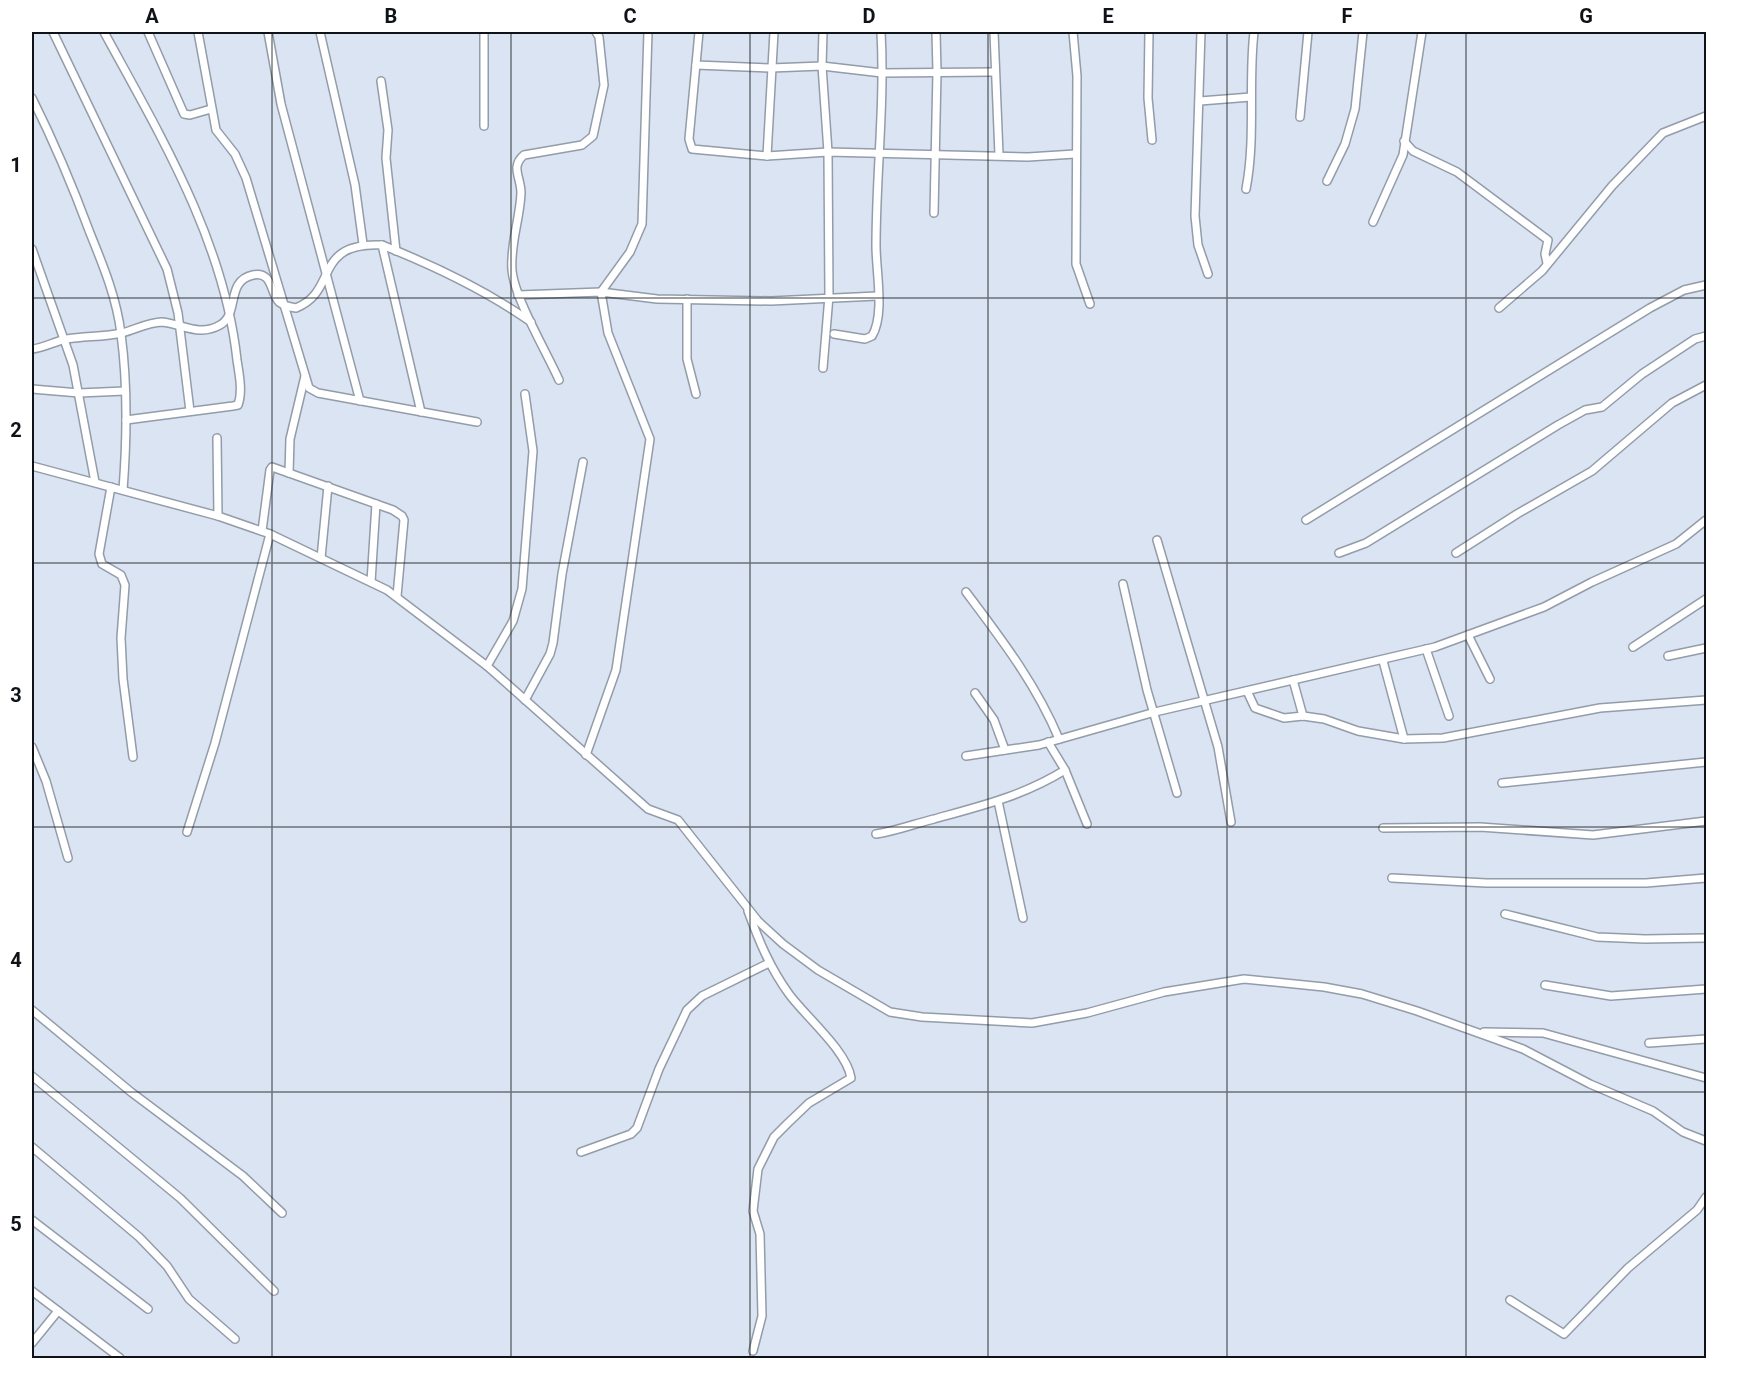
<svg xmlns="http://www.w3.org/2000/svg" width="1738" height="1390" font-family="Roboto,sans-serif">
<style>
.lines{fill:none;stroke-linecap:round;stroke-linejoin:round}
.street-casing{stroke:#939ca9;stroke-width:10}
.street{stroke:#fff;stroke-width:7}
.grid{fill:none;stroke:#0f1317;stroke-width:1.5;stroke-opacity:0.55}
.neatline{fill:none;stroke:#0f1317;stroke-width:2}
.grid-label{font-size:20px;text-anchor:middle;font-weight:bold;fill:#0f1317}
</style>
<rect width="100%" height="100%" fill="#dae4f2"/>
<g class="lines">
<g class="street-casing">
<g id="street">
<polyline points="53,32 167,269 178,313 190,411"/>
<path d="M104,32C160,135 224,240 237,360C239,374 243,391 238,405L233,406L126,420"/>
<polyline points="148,32 184,114 190,115 211,109"/>
<polyline points="198,32 216,130 235,154 246,178 309,388 318,393 477,422"/>
<polyline points="268,32 281,104 360,401"/>
<polyline points="320,32 355,185 363,244"/>
<polyline points="484,32 484,126"/>
<polyline points="699,32 689,139 692,149 767,156 828,152 1028,157 1075,154"/>
<polyline points="994,32 999,155"/>
<polyline points="1073,32 1077,76 1076,264 1090,304"/>
<polyline points="1149,32 1148,98 1152,140"/>
<polyline points="1201,32 1195,216 1198,245 1208,274"/>
<polyline points="696,65 771,68 822,66 882,73 994,72"/>
<polyline points="381,81 388,130 386,158 396,251"/>
<path d="M32,98C54,142 73,187 90,233C103,265 117,299 121,334C128,386 127,438 123,490"/>
<polyline points="1200,101 1251,97"/>
<polyline points="1300,117 1308,32"/>
<polyline points="1404,141 1413,151 1457,172 1548,240 1545,254 1547,263"/>
<polyline points="767,156 774,32"/>
<polyline points="1327,181 1345,144 1355,109 1363,32"/>
<path d="M1246,189C1256,137 1248,84 1254,32"/>
<polyline points="934,213 937,72 936,32"/>
<polyline points="1373,222 1403,155 1422,32"/>
<path d="M382,245C435,266 484,289 531,322"/>
<polyline points="32,249 73,365 95,482"/>
<polyline points="518,295 601,292 657,299 771,301 877,296"/>
<polyline points="687,299 687,359 696,394"/>
<polyline points="1499,308 1542,271 1612,186 1663,133 1706,116"/>
<path d="M834,334L865,339L872,336C885,315 876,271 876,246C876,175 885,103 881,32"/>
<path d="M32,349C44,348 55,341 67,339C85,336 104,337 122,333C134,330 149,322 162,322C183,324 199,337 220,325C240,314 225,281 253,275C273,271 270,293 279,302C284,306 289,307 296,308C339,291 312,242 382,245L421,412"/>
<polyline points="823,368 829,296 828,152 822,66 823,32"/>
<path d="M559,380C547,353 514,297 512,270C510,244 520,219 521,193C521,177 510,167 524,155L582,145L593,136L604,85L599,37L596,32"/>
<polyline points="32,389 79,393 125,391"/>
<polyline points="217,438 218,516"/>
<polyline points="32,466 218,516 270,534 387,590 487,666 648,809 678,820 758,921 783,944 818,970 890,1012 922,1017 1032,1023 1087,1013 1164,992 1244,979 1324,987 1362,994 1417,1011 1523,1049 1590,1084 1653,1111 1683,1132 1706,1141"/>
<polyline points="289,473 290,439 305,376"/>
<polyline points="111,487 99,554 102,564 121,575 125,585 121,638 123,679 133,757"/>
<polyline points="1306,520 1650,308 1684,290 1706,285"/>
<polyline points="262,531 270,470 272,467 393,510 402,516 404,520 397,596"/>
<polyline points="1157,540 1218,747 1231,822"/>
<polyline points="1339,553 1366,543 1558,425 1585,410 1602,407 1642,374 1695,339 1706,336"/>
<polyline points="1456,553 1517,514 1592,471 1672,403 1706,385"/>
<polyline points="321,558 328,486"/>
<polyline points="371,582 376,504"/>
<polyline points="1123,584 1147,690 1177,793"/>
<path d="M966,592C1002,640 1036,684 1059,739"/>
<polyline points="1468,635 1490,679"/>
<polyline points="1633,647 1706,599"/>
<polyline points="1426,649 1449,716"/>
<polyline points="1668,656 1706,648"/>
<polyline points="1383,661 1404,739"/>
<polyline points="487,666 513,621 522,589 533,451 525,394"/>
<polyline points="1293,680 1303,716"/>
<polyline points="1247,691 1255,708 1284,718 1303,716 1324,719 1358,731 1404,739 1443,738 1600,708 1706,700"/>
<polyline points="975,693 994,720 1005,750"/>
<polyline points="525,700 550,654 553,643 562,574 583,462"/>
<polyline points="1048,742 1065,770 1087,824"/>
<polyline points="32,747 46,781 68,858"/>
<polyline points="586,755 616,670 650,439 608,333 601,292 630,252 642,224 648,32"/>
<polyline points="966,756 1039,745 1155,712 1435,647 1544,607 1592,582 1676,544 1706,520"/>
<polyline points="1502,783 1706,762"/>
<polyline points="998,801 1023,918"/>
<polyline points="1383,828 1480,827 1593,835 1706,821"/>
<polyline points="187,832 215,743 270,534"/>
<path d="M876,834C896,831 914,824 934,819C981,806 1023,796 1065,770"/>
<polyline points="1392,878 1486,883 1646,883 1706,878"/>
<path d="M748,911C759,941 770,968 789,994C805,1016 847,1051 851,1078L809,1103L788,1123L774,1137L758,1169L753,1211L760,1234L762,1316L753,1351"/>
<polyline points="1505,914 1597,937 1645,939 1706,938"/>
<polyline points="1545,985 1611,996 1706,989"/>
<polyline points="32,1010 131,1092 243,1176 282,1213"/>
<polyline points="1484,1032 1543,1033 1706,1078"/>
<polyline points="1649,1043 1706,1039"/>
<polyline points="32,1076 180,1198 274,1291"/>
<polyline points="32,1147 139,1237 167,1266 189,1299 235,1339"/>
<polyline points="581,1152 631,1134 637,1128 659,1069 687,1010 702,996 769,963"/>
<polyline points="32,1220 148,1309"/>
<polyline points="32,1291 120,1358"/>
<polyline points="1510,1300 1564,1334 1628,1268 1697,1210 1706,1197"/>
<polyline points="32,1343 58,1311"/>
</g>
</g>
<use href="#street" class="street"/>
</g>
<path class="grid" d="M272,32V1358M511,32V1358M750,32V1358M988,32V1358M1227,32V1358M1466,32V1358M32,298H1706M32,563H1706M32,827H1706M32,1092H1706"/>
<rect width="1738" height="1390" fill="none" stroke="#ffffff" stroke-width="66"/>
<rect x="33" y="33" width="1672" height="1324" class="neatline"/>
<g class="grid-label">
<text x="152" y="23">A</text>
<text x="391" y="23">B</text>
<text x="630" y="23">C</text>
<text x="869" y="23">D</text>
<text x="1108" y="23">E</text>
<text x="1347" y="23">F</text>
<text x="1586" y="23">G</text>
<text x="16" y="172">1</text>
<text x="16" y="437">2</text>
<text x="16" y="702">3</text>
<text x="16" y="967">4</text>
<text x="16" y="1231">5</text>
</g>
</svg>
